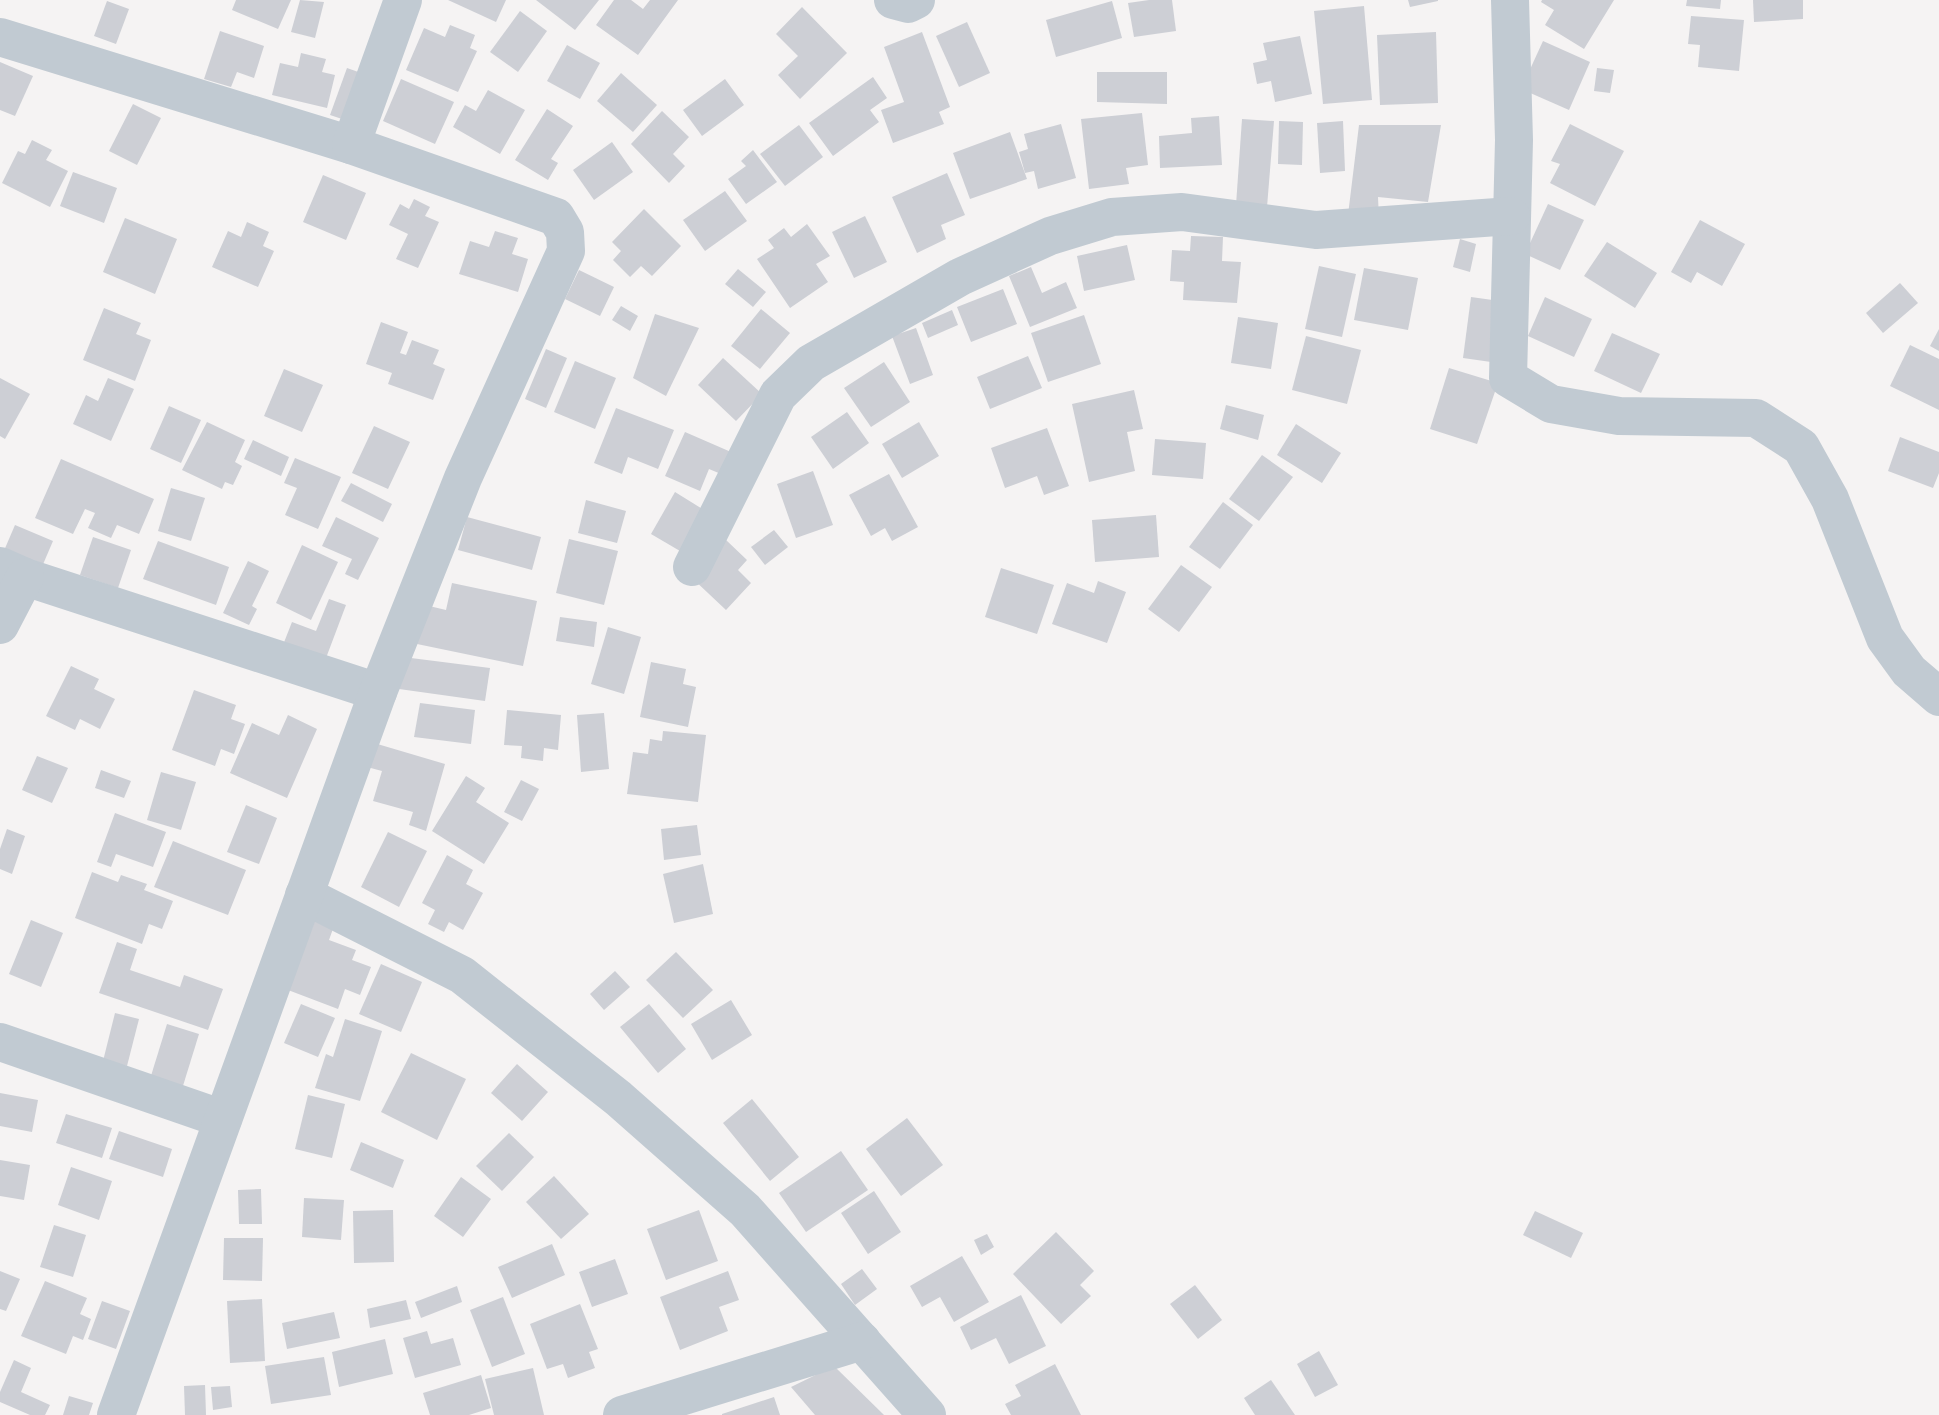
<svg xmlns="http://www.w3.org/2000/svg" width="1939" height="1415" font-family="'IBM Plex Sans',sans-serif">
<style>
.building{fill:#cdcfd5}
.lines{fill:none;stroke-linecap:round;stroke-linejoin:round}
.minor{stroke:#c1cad2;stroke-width:38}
</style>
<rect width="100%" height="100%" fill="#f5f3f3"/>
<g class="building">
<polygon points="236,0 291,0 278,29 232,10"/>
<polygon points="300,0 324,2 315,38 291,32"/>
<polygon points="448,0 506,0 496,22"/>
<polygon points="536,0 599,0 575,30"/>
<polygon points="614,0 631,0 643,9 650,0 678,0 638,55 596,25"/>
<polygon points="1149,0 1172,0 1176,31 1134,37 1128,3"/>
<polygon points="1408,0 1438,0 1438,1 1410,7"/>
<polygon points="1542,0 1614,0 1584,49 1545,25 1554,10 1541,2"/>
<polygon points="1687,0 1721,0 1720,9 1686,6"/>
<polygon points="1753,0 1803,0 1803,19 1754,22"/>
<polygon points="107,1 129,9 116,44 94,36"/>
<polygon points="1112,1 1122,38 1056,57 1046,20"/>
<polygon points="1364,6 1372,100 1323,104 1314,11"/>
<polygon points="802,7 847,53 800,99 778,75 798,56 776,34"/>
<polygon points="520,11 547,31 518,72 490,52"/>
<polygon points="1691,16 1744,20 1739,71 1698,67 1700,45 1688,44"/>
<polygon points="967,22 990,73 959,87 936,36"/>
<polygon points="450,25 475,35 470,48 477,51 458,92 406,70 424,28 445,37"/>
<polygon points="220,31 264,46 254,78 237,72 231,87 204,79"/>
<polygon points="922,32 950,107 939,112 944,124 893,143 881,110 904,102 884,47"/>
<polygon points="1436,32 1438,103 1380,105 1377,35"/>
<polygon points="1300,36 1312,94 1275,102 1271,81 1257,84 1253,63 1267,60 1263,43"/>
<polygon points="1543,41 1590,62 1569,110 1521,89"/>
<polygon points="567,45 600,63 580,99 547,81"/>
<polygon points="301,53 326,59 322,72 335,75 327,108 272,95 280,63 298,67"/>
<polygon points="0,62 33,76 15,116 0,110"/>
<polygon points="347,68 364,74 348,121 330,115"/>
<polygon points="1597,68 1614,70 1610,93 1594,91"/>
<polygon points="1097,72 1167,72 1167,104 1097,102"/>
<polygon points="621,73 657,105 633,132 597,101"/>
<polygon points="873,77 887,98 870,110 879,122 833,156 809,123"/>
<polygon points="401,79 454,102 435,144 383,121"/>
<polygon points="725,79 744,105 702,136 683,110"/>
<polygon points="488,90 525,110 500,154 453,127 465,105 476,111"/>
<polygon points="133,104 161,118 137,165 109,151"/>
<polygon points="547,109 573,126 551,159 558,163 548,180 515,160"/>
<polygon points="662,111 689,137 673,154 685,166 669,183 631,144"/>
<polygon points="1142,113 1148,165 1126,168 1129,184 1089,189 1081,119"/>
<polygon points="1219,116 1222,165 1160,168 1159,136 1192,133 1191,118"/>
<polygon points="1242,119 1274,121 1267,207 1236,205"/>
<polygon points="1279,121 1303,122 1302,165 1278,164"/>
<polygon points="1343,121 1345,171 1320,173 1317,123"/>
<polygon points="1061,124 1076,178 1038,189 1034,171 1025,173 1019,152 1028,149 1024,134"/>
<polygon points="1570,124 1624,151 1595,206 1550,183 1560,164 1551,161"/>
<polygon points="799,125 823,157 785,186 760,154"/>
<polygon points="1359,125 1441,125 1428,202 1378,197 1379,219 1348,215"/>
<polygon points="1010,132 1027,179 970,199 953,153"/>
<polygon points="32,140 52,150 46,160 68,171 50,207 2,183 18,151 25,154"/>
<polygon points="612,142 633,172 594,200 573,170"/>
<polygon points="753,150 777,182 746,204 728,179 746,166 741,161"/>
<polygon points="73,172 117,188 104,223 60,206"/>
<polygon points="947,173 965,215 941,225 946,239 917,253 892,197"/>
<polygon points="323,175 366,193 346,240 303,222"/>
<polygon points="725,191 747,221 705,251 683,220"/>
<polygon points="414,199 430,207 425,216 439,222 418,268 396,259 408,234 389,225 400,204 409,209"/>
<polygon points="1548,204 1584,220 1560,270 1525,254"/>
<polygon points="644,209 681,246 652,276 641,266 630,277 613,260 621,251 612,242"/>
<polygon points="865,216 887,262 854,278 832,232"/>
<polygon points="125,218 177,239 155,294 103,272"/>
<polygon points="1700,220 1745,244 1722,286 1697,272 1691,283 1671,272"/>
<polygon points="247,222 269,232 263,246 274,251 258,287 212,267 228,231 241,237"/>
<polygon points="807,224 830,256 816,264 828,282 790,308 757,259 774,248 768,240 784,228 791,237"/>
<polygon points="495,231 518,238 512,254 528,259 518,292 459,274 470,241 489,247"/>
<polygon points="1191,236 1223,237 1222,261 1241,262 1237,303 1183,300 1184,282 1170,281 1172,250 1190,251"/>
<polygon points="1460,239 1476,244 1470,272 1453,267"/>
<polygon points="1607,242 1657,273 1635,308 1584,276"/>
<polygon points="1127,245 1135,280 1084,291 1077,256"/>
<polygon points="1319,266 1356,274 1342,337 1305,329"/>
<polygon points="1031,267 1042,293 1066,282 1077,308 1030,327 1009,276"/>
<polygon points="1364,268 1418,278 1408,330 1354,320"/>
<polygon points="738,269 766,292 753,307 725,284"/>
<polygon points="579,270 614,287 600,316 565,299"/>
<polygon points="1900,283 1918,303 1883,333 1866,313"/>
<polygon points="1003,289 1017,324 971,342 957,307"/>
<polygon points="1471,297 1507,302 1498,363 1463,358"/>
<polygon points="1545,297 1592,319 1574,357 1528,336"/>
<polygon points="621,306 638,316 630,331 612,320"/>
<polygon points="104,308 141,323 136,334 151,340 135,381 83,360"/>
<polygon points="761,309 790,333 760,369 731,346"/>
<polygon points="952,310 958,325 928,338 922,323"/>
<polygon points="655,314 699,328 666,396 633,378"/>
<polygon points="1084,315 1101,364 1048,382 1031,333"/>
<polygon points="1238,317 1278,323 1271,369 1231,363"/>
<polygon points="381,322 408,332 400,353 406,355 412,340 439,350 433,364 445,369 433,400 388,384 392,373 366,364"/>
<polygon points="916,328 933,375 910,384 892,336"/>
<polygon points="1939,329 1939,351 1930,346"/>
<polygon points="1612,333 1660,354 1641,393 1594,371"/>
<polygon points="1306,336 1361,350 1347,404 1292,390"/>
<polygon points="1910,345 1939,359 1939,410 1890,386"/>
<polygon points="546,349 567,358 546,408 525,399"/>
<polygon points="1028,356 1042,388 990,409 977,377"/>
<polygon points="723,358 762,394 736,421 698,385"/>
<polygon points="575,361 616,378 595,429 554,412"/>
<polygon points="884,362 910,402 871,427 844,388"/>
<polygon points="1449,368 1498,383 1477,444 1430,429"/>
<polygon points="284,369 323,385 302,432 264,416"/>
<polygon points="0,378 30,394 5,439 0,436"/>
<polygon points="108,378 134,389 111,441 73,424 86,395 98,401"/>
<polygon points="1134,390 1143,429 1127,432 1135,471 1089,482 1072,404"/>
<polygon points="1226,405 1264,415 1258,440 1220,429"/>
<polygon points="169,406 201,420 181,463 150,449"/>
<polygon points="616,408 674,430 658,469 628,457 622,474 594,463"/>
<polygon points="847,412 869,443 833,469 811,437"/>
<polygon points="207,422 245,440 235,462 242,466 233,485 225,482 222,489 182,470"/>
<polygon points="919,422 939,456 902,478 882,444"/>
<polygon points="1296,424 1341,453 1322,483 1277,455"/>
<polygon points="374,426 410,442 388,489 352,473"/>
<polygon points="1047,428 1069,486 1044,495 1037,476 1005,488 991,448"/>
<polygon points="685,432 731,452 721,474 709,469 700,491 665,476"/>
<polygon points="1900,437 1939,452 1939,473 1933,488 1888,471"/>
<polygon points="1155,439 1206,443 1203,479 1152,475"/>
<polygon points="253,440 289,457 281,476 244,459"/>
<polygon points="1262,455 1293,477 1259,521 1229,499"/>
<polygon points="295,458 341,477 318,529 285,515 297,488 284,483"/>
<polygon points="61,459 154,499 139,534 117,525 111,538 88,528 95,513 85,509 73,534 35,518"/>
<polygon points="813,471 833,525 796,538 777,484"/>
<polygon points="889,474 918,527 892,541 885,528 871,536 849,495"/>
<polygon points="351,483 392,504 383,522 341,501"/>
<polygon points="171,488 205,498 191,541 158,531"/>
<polygon points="675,492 704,510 680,551 651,534"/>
<polygon points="586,500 626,511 617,543 578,533"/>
<polygon points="1223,502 1253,525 1220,569 1189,547"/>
<polygon points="1156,515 1159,557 1095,562 1092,520"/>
<polygon points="336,517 379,538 358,580 345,574 352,559 322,546"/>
<polygon points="467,517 541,537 532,570 458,550"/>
<polygon points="15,525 53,541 41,569 3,553"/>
<polygon points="774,530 788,547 765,565 751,547"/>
<polygon points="93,537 131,550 118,588 80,575"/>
<polygon points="569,539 618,551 604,605 556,593"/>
<polygon points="726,540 747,560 738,570 751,583 726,610 691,577"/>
<polygon points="158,541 229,567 216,605 143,579"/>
<polygon points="302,545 338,562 311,620 276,603"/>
<polygon points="248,561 269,571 252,606 257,609 249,625 223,613"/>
<polygon points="1181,565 1212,587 1179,632 1148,609"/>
<polygon points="1001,568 1054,585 1037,634 985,617"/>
<polygon points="1098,581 1126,592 1107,643 1052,624 1067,583 1094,593"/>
<polygon points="452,583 537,601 523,666 417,644 425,605 446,610"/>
<polygon points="329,599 346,605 323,666 281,650 292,622 316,631"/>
<polygon points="560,617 597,622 594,647 556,641"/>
<polygon points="608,627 641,637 624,694 591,684"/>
<polygon points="403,657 490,668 485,701 399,689"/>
<polygon points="651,662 686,669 683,684 696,687 688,727 640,717"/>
<polygon points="71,666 99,679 94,689 115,699 100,729 80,719 75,730 46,716"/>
<polygon points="194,690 236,705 231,719 245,724 234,754 221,749 215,766 172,750"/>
<polygon points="420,703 475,710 471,744 414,737"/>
<polygon points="507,710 561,715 558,750 544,748 543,761 521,758 522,746 504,745"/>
<polygon points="604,713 609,769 581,772 577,715"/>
<polygon points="288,715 317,729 287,798 230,773 252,723 279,735"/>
<polygon points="663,731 706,735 698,802 627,794 633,752 648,754 650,739 662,741"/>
<polygon points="374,743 445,764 426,831 409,825 413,812 373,801 382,771 367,767"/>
<polygon points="37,756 68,768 52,803 22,790"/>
<polygon points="101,770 131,781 124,798 95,788"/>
<polygon points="161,772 196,782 181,830 147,820"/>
<polygon points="466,776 485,788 476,802 509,823 484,864 432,831"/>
<polygon points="521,780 539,789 522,821 504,812"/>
<polygon points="246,805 277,818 259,864 227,852"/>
<polygon points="115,813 166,832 153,867 116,854 111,867 97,862"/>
<polygon points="697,825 701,855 664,860 661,829"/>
<polygon points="7,829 25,836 12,874 0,869 0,849"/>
<polygon points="388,832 427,851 399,907 361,887"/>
<polygon points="173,841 246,870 228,915 154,887"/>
<polygon points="447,855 473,870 466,884 483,893 463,930 449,922 444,932 428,924 435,910 422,903"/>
<polygon points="703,864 713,914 674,923 663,874"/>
<polygon points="92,872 118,882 121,875 147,884 144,890 173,901 162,929 149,924 142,944 75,918"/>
<polygon points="315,918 334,926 329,940 356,950 352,960 371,967 360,995 345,989 338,1009 288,990"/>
<polygon points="31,920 63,933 41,987 9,974"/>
<polygon points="117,942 137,949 130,970 180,987 184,975 223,989 208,1030 99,993"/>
<polygon points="676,952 713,990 683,1018 646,980"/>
<polygon points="381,964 422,982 401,1032 359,1014"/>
<polygon points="615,971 630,987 604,1010 590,994"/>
<polygon points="731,1000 752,1035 712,1060 691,1024"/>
<polygon points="301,1004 335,1018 318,1057 284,1043"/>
<polygon points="649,1004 686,1049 658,1073 620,1027"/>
<polygon points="115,1013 139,1019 127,1066 103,1061"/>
<polygon points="345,1019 382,1031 360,1101 315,1088 326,1054 333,1057"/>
<polygon points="167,1024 199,1034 182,1089 150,1079"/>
<polygon points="411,1053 466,1079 437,1140 381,1112"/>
<polygon points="517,1064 548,1092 522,1121 491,1093"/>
<polygon points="0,1093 38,1100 32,1132 0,1126"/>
<polygon points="308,1095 345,1104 332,1158 295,1149"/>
<polygon points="752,1099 799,1157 770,1181 723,1123"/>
<polygon points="66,1114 112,1128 102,1158 56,1143"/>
<polygon points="907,1118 943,1165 901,1196 866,1149"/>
<polygon points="119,1131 172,1149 163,1177 109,1159"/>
<polygon points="509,1133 534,1157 502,1191 476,1166"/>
<polygon points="361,1142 404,1160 393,1188 350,1170"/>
<polygon points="841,1151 868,1190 806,1232 779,1193"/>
<polygon points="0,1160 30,1165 24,1200 0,1196"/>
<polygon points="71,1167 112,1181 99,1220 58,1205"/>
<polygon points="554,1176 589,1214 561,1239 526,1202"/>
<polygon points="461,1177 491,1199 463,1237 434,1216"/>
<polygon points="261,1189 262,1224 239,1224 238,1190"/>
<polygon points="874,1191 901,1232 868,1254 841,1213"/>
<polygon points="304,1198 344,1200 341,1240 302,1237"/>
<polygon points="393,1210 394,1262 354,1263 353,1211"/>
<polygon points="699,1210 718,1261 666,1280 647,1229"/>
<polygon points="1535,1211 1583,1233 1571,1258 1523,1235"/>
<polygon points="54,1225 86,1235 73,1277 40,1267"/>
<polygon points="1056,1232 1094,1271 1080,1285 1091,1296 1061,1324 1013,1274"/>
<polygon points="987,1234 994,1247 981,1255 974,1240"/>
<polygon points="224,1238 263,1238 262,1281 223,1280"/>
<polygon points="552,1244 565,1275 512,1298 498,1267"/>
<polygon points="962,1256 989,1302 954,1322 940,1297 922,1307 910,1286"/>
<polygon points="615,1259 628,1294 592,1307 579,1272"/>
<polygon points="862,1269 877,1289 855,1305 841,1284"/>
<polygon points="0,1271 20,1279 6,1311 0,1309"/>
<polygon points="728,1271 739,1300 719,1307 728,1331 680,1350 660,1297"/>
<polygon points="45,1281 87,1298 80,1314 91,1319 83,1340 73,1336 66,1354 21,1336"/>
<polygon points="1195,1285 1222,1320 1198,1339 1170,1304"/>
<polygon points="457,1286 462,1302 421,1318 415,1302"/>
<polygon points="1021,1295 1046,1346 1009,1364 996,1338 971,1350 960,1327"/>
<polygon points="503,1297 525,1354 492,1367 470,1310"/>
<polygon points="262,1299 265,1361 230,1363 227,1301"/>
<polygon points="406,1300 411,1319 370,1328 367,1309"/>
<polygon points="102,1301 130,1311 116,1349 88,1339"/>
<polygon points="580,1304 598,1349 589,1352 595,1368 568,1378 563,1364 547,1369 530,1324"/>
<polygon points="334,1312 340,1338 287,1349 282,1323"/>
<polygon points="427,1331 431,1344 453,1338 461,1365 415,1378 403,1338"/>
<polygon points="385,1339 393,1374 339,1387 332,1352"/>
<polygon points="1319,1351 1338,1385 1315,1397 1297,1364"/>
<polygon points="324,1357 331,1395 271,1404 265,1366"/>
<polygon points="14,1360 31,1368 21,1392 50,1405 45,1415 30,1415 0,1402 0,1392"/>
<polygon points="1055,1364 1081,1415 1011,1415 1005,1404 1021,1396 1015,1385"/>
<polygon points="834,1366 884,1415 815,1415 791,1387"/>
<polygon points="533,1368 544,1415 494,1415 485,1379"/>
<polygon points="481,1375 491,1408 469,1415 430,1415 423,1393"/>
<polygon points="1271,1380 1295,1415 1255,1415 1244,1398"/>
<polygon points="205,1385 206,1415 185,1415 184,1386"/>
<polygon points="230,1386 232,1407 213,1410 211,1387"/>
<polygon points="69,1396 93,1403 89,1415 63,1415"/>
<polygon points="774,1397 780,1415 722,1415 722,1414"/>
</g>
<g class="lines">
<g class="minor">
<polyline points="893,0 908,4 916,0"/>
<polyline points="1510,0 1514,140 1508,378 1551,404 1619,416 1756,418 1801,447 1830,499 1885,638 1909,671 1939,697"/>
<polyline points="0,37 351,145"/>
<polyline points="0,566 25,577 378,692"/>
<polyline points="692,567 778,395 811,363 960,277 1050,236 1112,217 1182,212 1316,230 1511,216"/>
<polyline points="0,625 25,577"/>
<polyline points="304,895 462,975 618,1098 745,1210 927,1415"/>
<polyline points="0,1042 223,1119"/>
<polyline points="116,1415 378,692 463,478 566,251 565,232 556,217 351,145 403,0"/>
<polyline points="622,1415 862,1341"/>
</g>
</g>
</svg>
